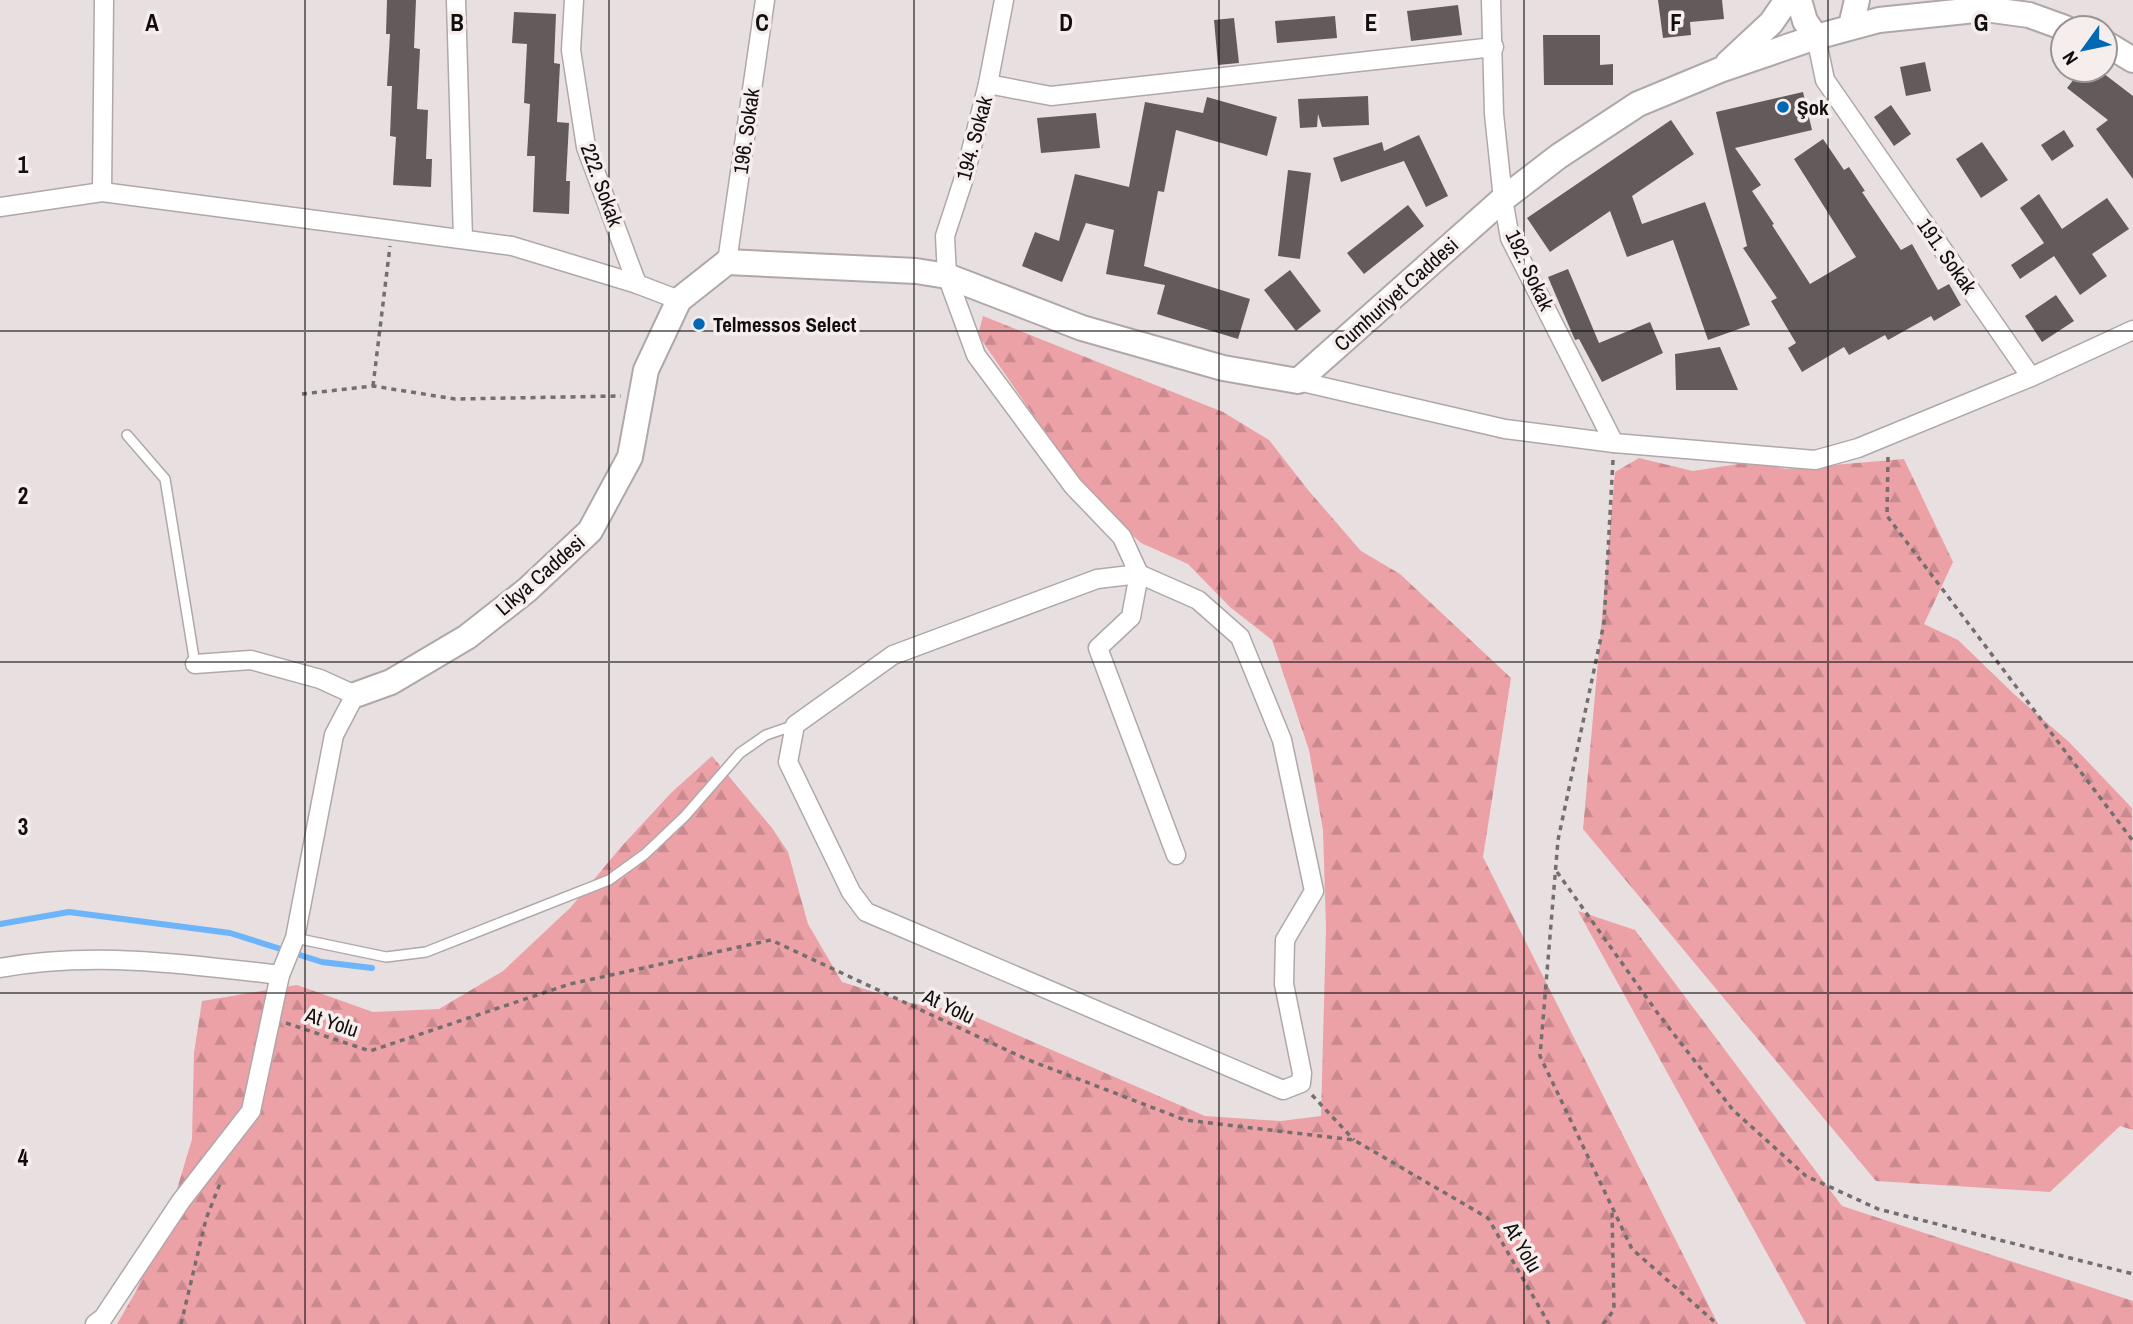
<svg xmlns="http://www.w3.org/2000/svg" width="2133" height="1324" font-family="'Archivo Narrow',sans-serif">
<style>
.forest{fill:url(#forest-firs)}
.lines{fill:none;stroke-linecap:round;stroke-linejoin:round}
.stream{stroke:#6db4fb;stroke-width:6}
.building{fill:#635b5b}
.lane-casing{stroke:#b0a8a8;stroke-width:12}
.street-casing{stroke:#b0a8a8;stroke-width:21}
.secondary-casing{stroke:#b0a8a8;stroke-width:28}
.path{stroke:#746e6f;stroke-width:3.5;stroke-dasharray:5 5;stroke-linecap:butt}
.lane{stroke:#fff;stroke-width:9}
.street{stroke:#fff;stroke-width:18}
.secondary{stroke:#fff;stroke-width:24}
.grid{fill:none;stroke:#110e0e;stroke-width:2;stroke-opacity:0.55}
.poi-dot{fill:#0068b4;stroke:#f6eded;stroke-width:2.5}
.labels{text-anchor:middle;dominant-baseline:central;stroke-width:7;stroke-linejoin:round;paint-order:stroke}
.poi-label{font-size:21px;font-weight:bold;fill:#110e0e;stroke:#f6eded;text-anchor:start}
.street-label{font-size:21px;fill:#110e0e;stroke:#f6eded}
.grid-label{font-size:23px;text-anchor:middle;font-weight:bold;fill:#110e0e;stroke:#f6eded;stroke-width:7;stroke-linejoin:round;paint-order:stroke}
</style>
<defs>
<pattern id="forest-firs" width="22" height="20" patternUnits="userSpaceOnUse" patternTransform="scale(1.75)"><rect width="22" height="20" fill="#eca1a6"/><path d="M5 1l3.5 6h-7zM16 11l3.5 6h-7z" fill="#c9898e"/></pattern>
</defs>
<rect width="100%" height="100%" fill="#e8dfe0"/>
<g class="forest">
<polygon points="983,316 1223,412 1269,440 1308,490 1361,551 1400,574 1511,678 1483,857 1718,1324 117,1324 135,1293 166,1226 192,1139 194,1053 202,1001 297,985 373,1012 439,1009 503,971 571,907 621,847 671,793 712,756 772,828 788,852 808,924 842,982 906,1002 964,1012 1205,1116 1281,1121 1321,1116 1326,928 1323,830 1309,750 1272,640 1230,607 1188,564 1141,543 1090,497 978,335"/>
<polygon points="1639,458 1693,471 1751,462 1786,469 1904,459 1953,562 1924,624 1958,640 2015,695 2069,742 2132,808 2133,1130 2120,1126 2050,1192 1876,1181 1583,829 1615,472"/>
<polygon points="1578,911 1635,930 1842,1206 2133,1301 2133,1324 1806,1324"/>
</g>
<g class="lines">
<polyline class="stream" points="0,924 69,912 230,933 322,962 372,968"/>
</g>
<g class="building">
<polygon points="387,0 416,0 414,48 420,49 417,109 428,110 426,159 432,159 431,187 393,185 396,137 390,136 392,86 387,86 390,34 386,34"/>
<polygon points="1658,0 1722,0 1724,19 1690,22 1691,35 1663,38"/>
<polygon points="1458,5 1462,35 1411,41 1407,11"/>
<polygon points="514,12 556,14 554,63 560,64 557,122 569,123 566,181 570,181 569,214 533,212 535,156 527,156 530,104 524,103 527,44 512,43"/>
<polygon points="1335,16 1337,38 1277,43 1275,21"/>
<polygon points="1234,18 1239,63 1218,65 1214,20"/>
<polygon points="1543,35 1600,35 1600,65 1613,64 1613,85 1544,85"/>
<polygon points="1925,62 1931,91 1906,96 1900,67"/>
<polygon points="2081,70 2099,70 2133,96 2133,179 2096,129 2108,120 2067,88"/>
<polygon points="1803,92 1812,130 1735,148 1761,185 1752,191 1774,224 1772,225 1810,284 1856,257 1794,159 1823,139 1844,170 1849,167 1865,191 1862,192 1901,250 1912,244 1938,290 1949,284 1961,305 1934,321 1931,316 1888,340 1885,335 1849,355 1844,347 1802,372 1788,348 1796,343 1771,301 1777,298 1743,248 1747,246 1716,112"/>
<polygon points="1368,96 1369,125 1322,127 1318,114 1317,127 1300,128 1298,99"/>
<polygon points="1207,97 1277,117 1267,156 1176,130 1164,192 1158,191 1144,266 1250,299 1238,339 1157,314 1165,285 1106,274 1114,230 1086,223 1062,282 1022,266 1035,232 1059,241 1075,174 1129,187 1145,102 1203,113"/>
<polygon points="1891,105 1911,134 1894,146 1874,117"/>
<polygon points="1096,113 1100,148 1041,153 1037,118"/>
<polygon points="1671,120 1694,154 1632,196 1642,224 1705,202 1750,325 1708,340 1673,240 1627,257 1610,211 1550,252 1527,218"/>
<polygon points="2064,130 2074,146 2052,161 2041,145"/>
<polygon points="1419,135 1448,196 1426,207 1404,161 1341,182 1333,158 1382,142 1384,151"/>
<polygon points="1982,142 2008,180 1981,198 1956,159"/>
<polygon points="1288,170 1311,173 1300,259 1278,256"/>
<polygon points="2039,194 2062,229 2107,198 2129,229 2092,254 2107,276 2080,295 2054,256 2020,279 2011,265 2044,243 2020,208"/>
<polygon points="1408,205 1424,226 1364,274 1347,253"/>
<polygon points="1568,269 1599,343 1650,322 1663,353 1602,382 1579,339 1575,340 1548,277"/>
<polygon points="1290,270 1321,311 1296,331 1264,290"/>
<polygon points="2056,295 2074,321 2042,342 2025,316"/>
<polygon points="1720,347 1738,390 1676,390 1675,354"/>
</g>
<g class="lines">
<g class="lane-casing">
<g id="lane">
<polyline points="127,435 165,479 195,664"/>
<polyline points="295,938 386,957 426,952 609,880 645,854 685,816 740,753 766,735 795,725"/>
</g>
</g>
<g class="street-casing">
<g id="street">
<polyline points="456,0 463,239"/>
<polyline points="574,0 571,50 586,147 637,284"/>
<polyline points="1004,0 988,84 964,178 945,236 947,276 976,355 1073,486 1122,537 1139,574 1131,617 1098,648 1176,855"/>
<polyline points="1491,0 1494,114 1503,199 1510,238 1614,443"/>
<polyline points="1816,37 1825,80 2031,377 2133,330"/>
<polyline points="988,84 1051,96 1494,47"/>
<polyline points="102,192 104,0"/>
<polyline points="0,207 102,192 392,230 512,246 637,284 679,300"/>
<polyline points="727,262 765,0"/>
<polyline points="1298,381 1505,429 1614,443 1815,460 1858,448 2031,377"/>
<polygon points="1139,574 1198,600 1240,637 1282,740 1314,891 1285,940 1284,984 1302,1073 1301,1083 1283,1090 866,912 851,892 788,762 795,725 893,655 1097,579"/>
<path d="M0,968C93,951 188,964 280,975L295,938L334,735L355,695L320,679L251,660L195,664"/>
<polyline points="95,1324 103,1318 181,1201 251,1111 280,975"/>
</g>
</g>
<g class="secondary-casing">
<g id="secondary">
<polyline points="1799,0 1805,21 1816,37"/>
<polyline points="1851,26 1857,0"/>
<polyline points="2105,43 2133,60"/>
<polyline points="1728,63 1771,23 1787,0"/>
<polyline points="355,695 391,682 467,637 527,590 590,531 630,457 646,370 679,300 727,262 916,271 947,276 1082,328 1223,368 1298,381 1503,199 1559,156 1638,104 1720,70 1816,37 1879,20 1985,9 2029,15 2065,28"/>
</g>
</g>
<g class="path">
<polyline points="373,386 390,246"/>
<polyline points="302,394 373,386 455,399 621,396"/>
<polyline points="1888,457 1887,516 2133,841"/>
<polyline points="1613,460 1604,623 1558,840 1540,1056 1632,1249 1717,1324"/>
<polyline points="1557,872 1659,1015 1733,1110 1806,1176 1878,1209 2133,1274"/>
<polyline points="286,1023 370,1051 570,984 771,940 1026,1059 1185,1120 1354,1140 1488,1218 1549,1324"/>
<polyline points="1312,1095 1354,1140"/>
<polyline points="181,1324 206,1219 221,1181"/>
<polyline points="1603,1324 1614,1310 1612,1211"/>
</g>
<use href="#lane" class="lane"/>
<use href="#street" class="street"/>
<use href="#secondary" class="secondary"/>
</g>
<path class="grid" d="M305,0V1324M609,0V1324M914,0V1324M1219,0V1324M1524,0V1324M1828,0V1324M0,331H2133M0,662H2133M0,993H2133"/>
<g class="poi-dot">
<circle cx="1783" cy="107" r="7"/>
<circle cx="699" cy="324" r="7"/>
</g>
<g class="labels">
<g class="poi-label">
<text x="1797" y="107">Şok</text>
<text x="713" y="324">Telmessos Select</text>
</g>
<g class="street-label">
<text transform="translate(746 131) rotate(-82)">196. Sokak</text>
<text transform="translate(974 138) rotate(-75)">194. Sokak</text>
<text transform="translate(602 185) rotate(70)">222. Sokak</text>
<text transform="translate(1947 256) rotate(55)">191. Sokak</text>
<text transform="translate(1530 270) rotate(65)">192. Sokak</text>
<text transform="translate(1396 294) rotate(-42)">Cumhuriyet Caddesi</text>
<text transform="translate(540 575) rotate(-41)">Likya Caddesi</text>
<text transform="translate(949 1006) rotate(25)">At Yolu</text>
<text transform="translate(332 1022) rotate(18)">At Yolu</text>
<text transform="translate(1523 1247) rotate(60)">At Yolu</text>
</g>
</g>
<g class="grid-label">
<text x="152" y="31">A</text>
<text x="457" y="31">B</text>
<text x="762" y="31">C</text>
<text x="1066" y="31">D</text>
<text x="1371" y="31">E</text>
<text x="1676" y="31">F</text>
<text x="1981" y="31">G</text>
<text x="23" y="173">1</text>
<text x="23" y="504">2</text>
<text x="23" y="835">3</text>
<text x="23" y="1166">4</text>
</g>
<g transform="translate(2084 49) rotate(237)"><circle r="33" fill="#f6eded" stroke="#9a9494" stroke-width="2"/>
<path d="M0-5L12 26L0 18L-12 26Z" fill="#0068b4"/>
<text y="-10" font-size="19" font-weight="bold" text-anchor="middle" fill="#110e0e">N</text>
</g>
</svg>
